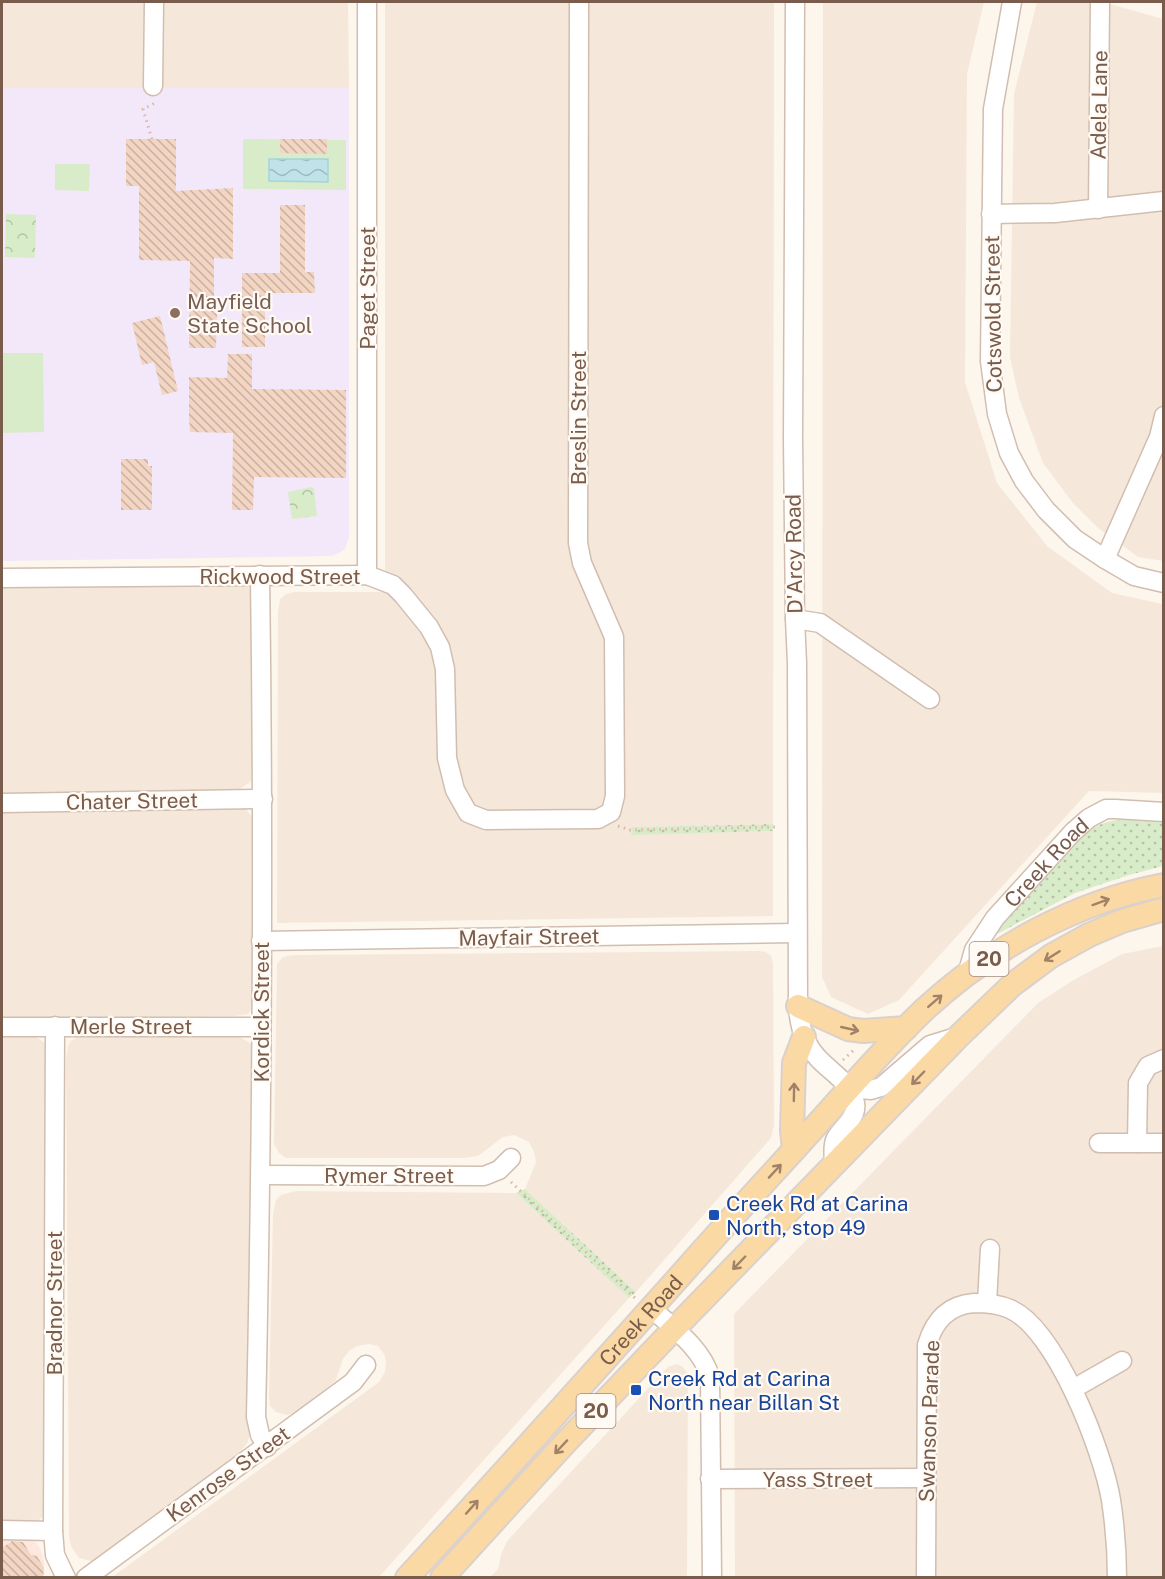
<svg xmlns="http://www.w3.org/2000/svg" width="1165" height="1579" font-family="'Public Sans',sans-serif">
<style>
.residential{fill:#f5e8da}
.commercial{fill:#fde8e0}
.education{fill:#f3e8fa}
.grass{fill:url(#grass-dots)}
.park{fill:url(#park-crowns)}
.pitch{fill:#d8ecc9}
.water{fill:url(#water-waves);stroke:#a5d3da;stroke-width:1.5}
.building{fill:url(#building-back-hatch)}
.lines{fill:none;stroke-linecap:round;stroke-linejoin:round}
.minor-casing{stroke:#d1beb0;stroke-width:21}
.major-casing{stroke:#dad1cd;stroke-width:26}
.path{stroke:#d9b8a5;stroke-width:3;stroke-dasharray:1.5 4.5;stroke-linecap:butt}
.minor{stroke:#fff;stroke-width:18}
.major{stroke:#fbd9a5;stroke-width:22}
.oneway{stroke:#a18267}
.education-dot{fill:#8d6e63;stroke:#fffaf3;stroke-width:2}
.transit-dot{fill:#1a4fb4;stroke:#fffaf3;stroke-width:2}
.labels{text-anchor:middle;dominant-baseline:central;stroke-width:4.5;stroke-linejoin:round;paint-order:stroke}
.shield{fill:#fffaf3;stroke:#a28b7f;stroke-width:1.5}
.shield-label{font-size:20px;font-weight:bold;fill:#7a5c4d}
.street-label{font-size:21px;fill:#7a5c4d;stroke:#fffaf3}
.education-label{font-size:21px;fill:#785e54;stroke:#fffaf3;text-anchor:start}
.transit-label{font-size:21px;fill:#164399;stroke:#fffaf3;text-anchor:start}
</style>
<defs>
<pattern id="grass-dots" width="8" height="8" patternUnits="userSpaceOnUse" patternTransform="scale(1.5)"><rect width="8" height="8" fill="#d8ecc9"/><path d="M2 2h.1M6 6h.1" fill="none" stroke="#b4c2a5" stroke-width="1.8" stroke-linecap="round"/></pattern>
<pattern id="park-crowns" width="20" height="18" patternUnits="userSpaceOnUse" patternTransform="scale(1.5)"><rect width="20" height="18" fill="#d8ecc9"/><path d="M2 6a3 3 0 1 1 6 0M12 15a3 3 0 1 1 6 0" fill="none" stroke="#b4c2a5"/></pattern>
<pattern id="water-waves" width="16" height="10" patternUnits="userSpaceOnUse" patternTransform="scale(1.5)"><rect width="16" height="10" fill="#bfe3e8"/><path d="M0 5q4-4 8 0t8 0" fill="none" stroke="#a0bbbe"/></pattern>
<pattern id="building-back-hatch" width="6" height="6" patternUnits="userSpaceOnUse" patternTransform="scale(1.5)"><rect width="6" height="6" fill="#f3d5c3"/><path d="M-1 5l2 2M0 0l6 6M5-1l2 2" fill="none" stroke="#cab0a1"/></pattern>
</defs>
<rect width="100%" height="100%" fill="#fdf6ec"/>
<g class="residential">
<polygon points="2,2 348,2 349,88 2,88"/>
<polygon points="385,2 774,2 773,824 633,827 631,834 773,831 773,916 277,923 278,612 280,599 286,594 294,592 385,592"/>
<polygon points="823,2 984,2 967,74 965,382 997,483 1047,546 1112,593 1163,604 1163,793 1089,791 899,1000 868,1014 831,997 822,977"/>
<polygon points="1037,2 1103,2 1163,19 1163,561 1138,557 1097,527 1073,503 1043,463 1019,398 1010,357 1014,94"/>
<polygon points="237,583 244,584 253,591 253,778 249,783 238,790 2,793 2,587"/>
<polygon points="245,808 252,817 255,824 254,1005 248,1014 235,1016 2,1019 2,811"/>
<polygon points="1163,946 1163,1577 735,1577 734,1314 1038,1003 1072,981 1122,954"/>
<polygon points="759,951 766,952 771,956 773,964 774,1125 771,1138 636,1292 525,1189 536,1162 534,1152 529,1142 514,1135 503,1137 478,1156 464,1158 286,1158 279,1153 274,1144 277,964 283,957 293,955"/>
<polygon points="2,1035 34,1035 47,1045 44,1516 37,1521 29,1523 2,1523"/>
<polygon points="80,1035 238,1036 250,1043 253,1048 251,1429 248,1442 235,1459 97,1560 91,1561 79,1558 71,1546 69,1537 66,1060 68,1046 71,1041"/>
<polygon points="296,1191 516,1193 629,1298 379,1577 111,1578 379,1382 385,1372 386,1361 384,1354 378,1346 369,1344 357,1346 349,1351 343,1359 336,1380 301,1410 288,1415 283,1414 276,1412 270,1406 269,1396 273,1214 276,1200 281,1195"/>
<polygon points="677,1364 683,1367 688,1374 687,1577 490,1577 498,1569 501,1555 507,1541 668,1367"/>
</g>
<polygon class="commercial" points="2,1534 26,1535 35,1541 40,1548 44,1560 44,1577 2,1577"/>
<polygon class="education" points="2,88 349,88 349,537 345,549 339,553 332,556 2,561"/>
<g class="grass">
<path d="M1124,819L1163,821V866L1129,875L1075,893L997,934L996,932L1084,834C1097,824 1108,821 1124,819Z"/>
<polygon points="773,824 773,831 631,835 632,827"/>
<polygon points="525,1189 636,1292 629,1298 516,1193"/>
</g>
<g class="park">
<polygon points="6,214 36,215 35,258 5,257"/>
<polygon points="311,487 314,489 317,516 292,519 288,492"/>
</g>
<g class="pitch">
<polygon points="243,139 346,140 346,190 243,189"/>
<polygon points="55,164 90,164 89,191 55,190"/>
<polygon points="2,353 43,353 44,432 2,433"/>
</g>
<polygon class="water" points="269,159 328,159 328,182 269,181"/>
<g class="building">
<polygon points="126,139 176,139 176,191 233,188 233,259 214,258 214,313 217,313 216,348 189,348 190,261 139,260 139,186 126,186"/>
<polygon points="280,139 327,139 327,154 280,153"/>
<polygon points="280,205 305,205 305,272 314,272 315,293 265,293 265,347 242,347 242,273 280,273"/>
<polygon points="160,316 178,391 162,395 154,362 142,365 132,323"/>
<polygon points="228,354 252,354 252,389 346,390 346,478 254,477 253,510 232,510 233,433 190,432 189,418 189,377 227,378"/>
<polygon points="121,459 148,459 148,466 152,466 152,510 121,510"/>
<polygon points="12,1541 23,1542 31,1555 37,1556 44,1568 43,1578 2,1578 2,1548"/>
</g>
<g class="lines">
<g class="minor-casing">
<g id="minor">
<path d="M795,2L793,439L795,619L797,663L798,1006C799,1025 804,1043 817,1057C830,1072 851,1082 855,1103C858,1117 842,1128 836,1138C832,1145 834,1158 834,1166"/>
<polyline points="1012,2 993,109 990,361 997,414 1009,453 1024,481 1046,510 1075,539 1105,559 1134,576 1164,583"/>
<polyline points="153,86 154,2"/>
<polyline points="1098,209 1100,2"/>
<polyline points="991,214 1055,213 1164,201"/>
<polyline points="1105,559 1159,437 1164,416"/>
<path d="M260,575C264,856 262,1136 256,1417L260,1435L267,1447"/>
<polyline points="367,575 367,2"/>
<polyline points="2,578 367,575 393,585 403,595 429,627 440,647 445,669 447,758 455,790 468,813 486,820 598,819 611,812 615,796 614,637 582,563 578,543 579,2"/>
<polyline points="795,619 820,623 930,699"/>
<polyline points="2,803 263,799"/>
<polyline points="261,941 797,933"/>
<path id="s1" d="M967,975L974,950L995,918L1073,832L1089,818L1106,809H1115L1164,812"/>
<polyline points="55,1026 53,1531 55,1555 66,1578"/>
<polyline points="2,1027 260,1027"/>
<polyline points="850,1088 871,1090 881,1087 930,1045 959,1036"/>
<polyline points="1099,1143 1164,1143"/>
<polyline points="1137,1143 1138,1083 1148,1066 1164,1059"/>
<polyline points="261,1175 484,1176 499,1170 511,1158"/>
<polyline points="987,1302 990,1249"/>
<path d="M651,1308C672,1327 702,1348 710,1377L712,1578"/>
<polyline points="1073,1389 1122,1361"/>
<polyline points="710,1479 926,1478"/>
<polyline points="2,1530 53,1531"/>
<polyline points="86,1578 353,1382 366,1365"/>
<path d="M926,1578L927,1345C934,1321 948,1305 974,1303C986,1303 999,1304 1010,1309C1056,1329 1103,1452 1111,1500C1115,1526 1117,1551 1117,1578"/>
</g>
</g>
<g class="major-casing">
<g id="major">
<polyline points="798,1006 848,1029 863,1031 906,1028"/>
<polyline points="794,1149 792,1131 794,1063 804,1037"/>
<path id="s2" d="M407,1578C502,1475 595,1371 688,1267C732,1217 777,1169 821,1120C855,1082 888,1044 925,1009C991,948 1075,902 1164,885"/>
<polyline points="442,1578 565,1443 674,1329 959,1036 1012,985 1051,956 1089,935 1122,921 1164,909"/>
</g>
</g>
<g class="path">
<polyline points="152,139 143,109 155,103"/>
<polyline points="618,826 630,830 778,827"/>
<polyline points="843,1060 856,1048"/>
<polyline points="511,1182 635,1298"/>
</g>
<use href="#minor" class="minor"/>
<use href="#major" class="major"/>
</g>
<defs><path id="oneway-shaft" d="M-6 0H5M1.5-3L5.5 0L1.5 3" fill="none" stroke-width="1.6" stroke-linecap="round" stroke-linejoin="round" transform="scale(1.5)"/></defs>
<g class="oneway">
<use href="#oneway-shaft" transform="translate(1101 902) rotate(-20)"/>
<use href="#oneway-shaft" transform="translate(1052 956) rotate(148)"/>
<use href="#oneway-shaft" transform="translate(935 1001) rotate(-41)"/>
<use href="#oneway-shaft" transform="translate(850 1029) rotate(13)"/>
<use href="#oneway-shaft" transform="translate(918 1078) rotate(134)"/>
<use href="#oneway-shaft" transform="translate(794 1092) rotate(-89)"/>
<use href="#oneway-shaft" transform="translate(775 1171) rotate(-47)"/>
<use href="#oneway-shaft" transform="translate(739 1263) rotate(134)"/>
<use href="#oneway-shaft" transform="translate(561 1447) rotate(133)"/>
<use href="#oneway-shaft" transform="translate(472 1507) rotate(-48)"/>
</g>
<circle class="education-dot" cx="175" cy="313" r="6"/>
<g class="transit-dot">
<rect x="708" y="1209" width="12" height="12" rx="3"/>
<rect x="630" y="1384" width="12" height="12" rx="3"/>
</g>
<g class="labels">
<g class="shield">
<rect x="969.5" y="942" width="39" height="34" rx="4.5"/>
<rect x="576.5" y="1394" width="39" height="34" rx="4.5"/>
</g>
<g class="shield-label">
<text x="989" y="959">20</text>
<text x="596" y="1411">20</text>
</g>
<g class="street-label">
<text transform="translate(1099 105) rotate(-89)">Adela Lane</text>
<text transform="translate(367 288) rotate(-90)">Paget Street</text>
<text transform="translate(993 314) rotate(-91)">Cotswold Street</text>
<text transform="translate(578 418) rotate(-90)">Breslin Street</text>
<text transform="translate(794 554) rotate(-91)">D'Arcy Road</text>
<text x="280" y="576">Rickwood Street</text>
<text transform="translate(132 801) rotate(-1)">Chater Street</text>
<text stroke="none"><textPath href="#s1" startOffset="140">Creek Road</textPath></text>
<text transform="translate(529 937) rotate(-1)">Mayfair Street</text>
<text transform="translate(261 1012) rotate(-90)">Kordick Street</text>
<text x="131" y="1026">Merle Street</text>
<text x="389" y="1175">Rymer Street</text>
<text transform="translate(54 1303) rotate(-90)">Bradnor Street</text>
<text stroke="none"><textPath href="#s2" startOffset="348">Creek Road</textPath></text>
<text transform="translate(929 1421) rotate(-88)">Swanson Parade</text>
<text transform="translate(228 1474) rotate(-36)">Kenrose Street</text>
<text x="818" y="1479">Yass Street</text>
</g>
<g class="education-label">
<text x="187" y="301">Mayfield<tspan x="187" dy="24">State School</tspan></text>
</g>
<g class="transit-label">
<text x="726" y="1203">Creek Rd at Carina<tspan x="726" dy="24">North, stop 49</tspan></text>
<text x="648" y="1378">Creek Rd at Carina<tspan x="648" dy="24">North near Billan St</tspan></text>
</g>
</g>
<rect width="1165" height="1579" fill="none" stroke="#7a5c4d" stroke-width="6"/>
</svg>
